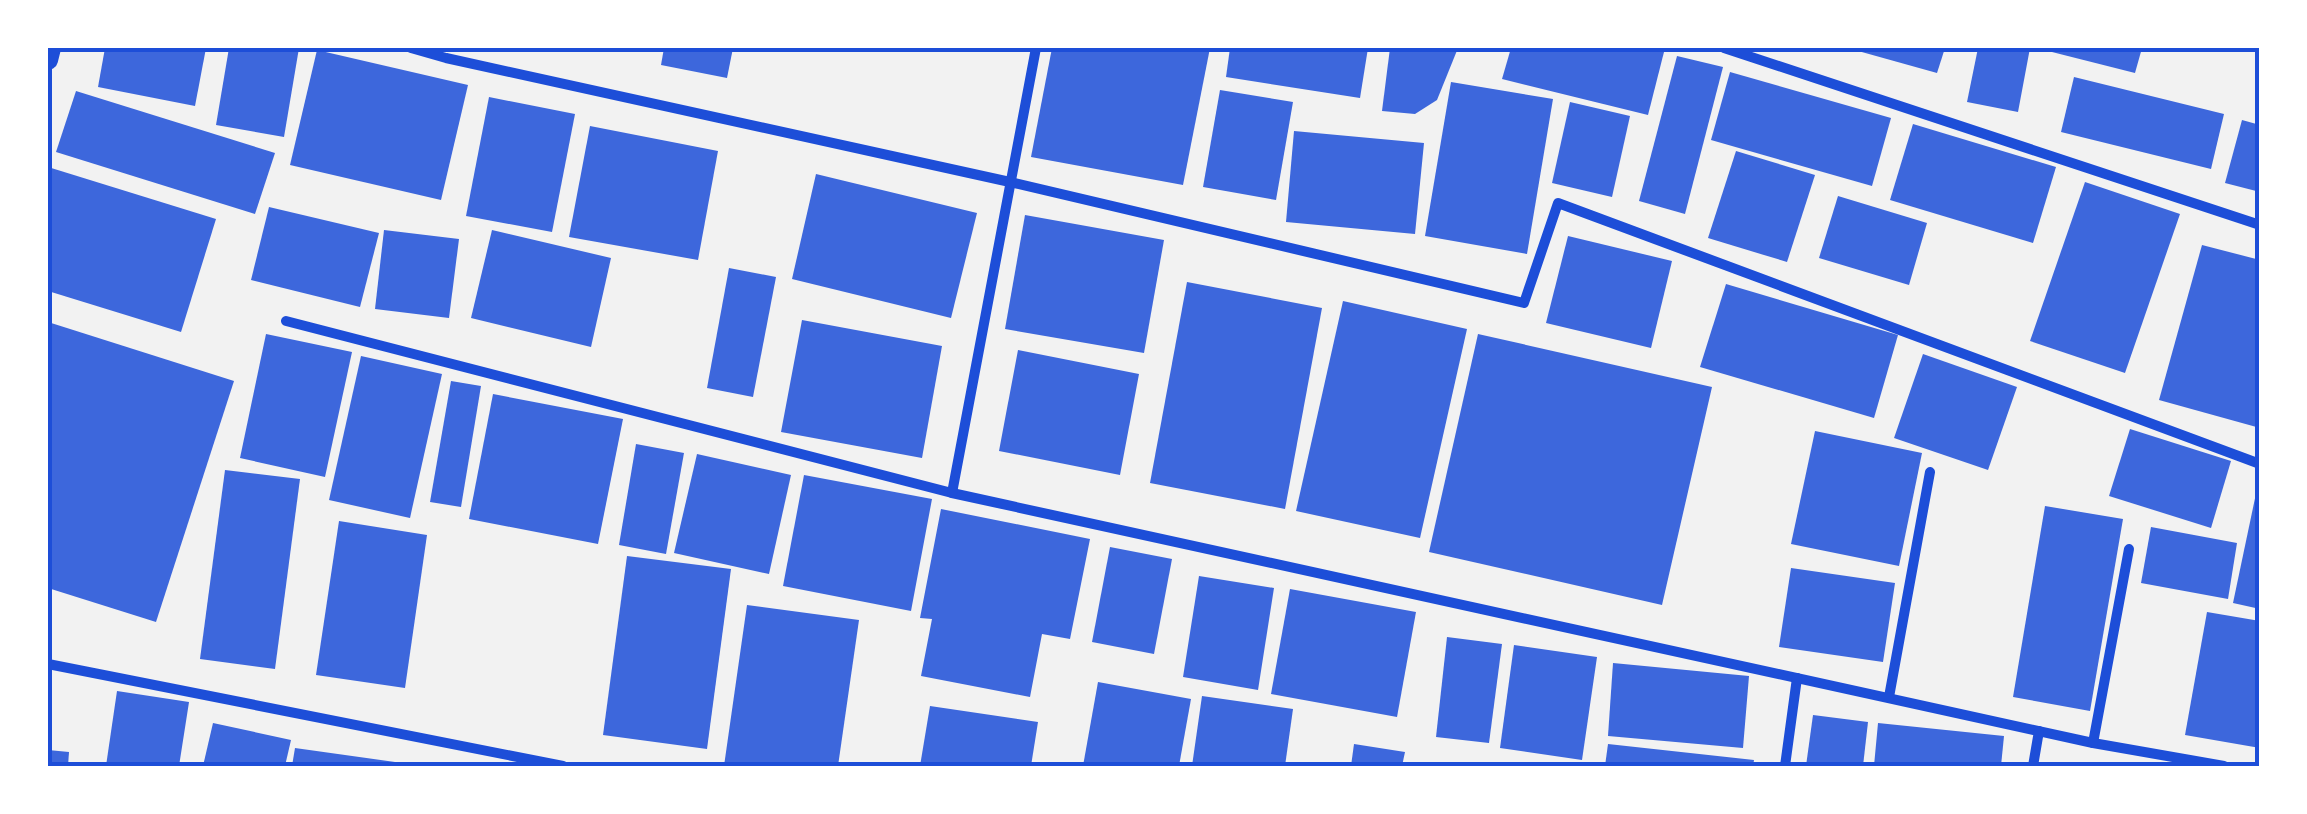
<svg xmlns="http://www.w3.org/2000/svg" width="2307" height="814" font-family="Inter,sans-serif">
<style>
.building{fill:#3d67dc}
.lines{fill:none;stroke-linecap:round;stroke-linejoin:round}
.minor{stroke:#1d4ed8;stroke-width:10}
.secondary{stroke:#1d4ed8;stroke-width:20}
.neatline{fill:none;stroke:#1d4ed8;stroke-width:4}
</style>
<rect width="100%" height="100%" fill="#f2f2f2"/>
<g class="building">
<polygon points="105,48 206,48 195,106 98,87"/>
<polygon points="229,48 299,48 284,137 216,125"/>
<polygon points="664,48 733,48 727,78 661,65"/>
<polygon points="1052,48 1210,48 1183,185 1031,157"/>
<polygon points="1230,48 1368,48 1360,98 1226,77"/>
<polygon points="1390,48 1458,48 1437,100 1415,114 1382,111"/>
<polygon points="1511,48 1665,48 1648,115 1502,79"/>
<polygon points="1978,48 2030,48 2018,112 1967,102"/>
<polygon points="2049,48 2142,48 2135,73 2048,51"/>
<polygon points="1851,49 1851,48 1945,48 1937,73"/>
<polygon points="317,50 468,85 441,200 290,165"/>
<polygon points="1677,56 1723,67 1685,214 1639,201"/>
<polygon points="1730,72 1891,118 1872,186 1711,140"/>
<polygon points="2074,77 2224,114 2211,169 2061,132"/>
<polygon points="1451,82 1553,99 1527,254 1425,236"/>
<polygon points="1220,90 1293,102 1276,200 1203,187"/>
<polygon points="76,91 275,153 255,214 56,152"/>
<polygon points="489,97 575,114 552,232 466,216"/>
<polygon points="1570,102 1630,116 1612,197 1552,183"/>
<polygon points="2242,120 2260,125 2260,192 2225,183"/>
<polygon points="1913,124 2056,167 2033,243 1890,200"/>
<polygon points="590,126 718,151 698,260 569,237"/>
<polygon points="1294,131 1424,143 1415,234 1286,222"/>
<polygon points="1736,151 1815,175 1787,262 1708,238"/>
<polygon points="48,167 216,219 181,332 48,291"/>
<polygon points="816,174 977,213 951,318 792,279"/>
<polygon points="2085,182 2180,214 2125,373 2030,341"/>
<polygon points="1838,196 1927,223 1909,285 1819,258"/>
<polygon points="269,207 379,233 360,307 251,280"/>
<polygon points="1025,215 1164,240 1144,353 1005,329"/>
<polygon points="384,230 459,239 449,318 375,309"/>
<polygon points="492,230 611,258 591,347 471,318"/>
<polygon points="1568,236 1672,261 1651,348 1546,323"/>
<polygon points="2202,245 2260,260 2260,428 2159,400"/>
<polygon points="729,268 776,277 753,397 707,388"/>
<polygon points="1187,282 1322,308 1285,509 1150,483"/>
<polygon points="1726,284 1898,335 1874,418 1700,367"/>
<polygon points="1343,301 1467,329 1420,538 1296,511"/>
<polygon points="802,320 942,346 922,458 781,432"/>
<polygon points="48,322 234,381 156,622 48,588"/>
<polygon points="266,334 352,352 325,477 240,458"/>
<polygon points="1478,334 1712,387 1662,605 1429,552"/>
<polygon points="1018,350 1139,374 1120,475 999,451"/>
<polygon points="1923,354 2017,387 1988,470 1894,438"/>
<polygon points="361,356 442,374 410,518 329,500"/>
<polygon points="451,381 481,386 461,507 430,502"/>
<polygon points="493,394 623,419 598,544 469,519"/>
<polygon points="2130,429 2231,461 2211,528 2109,496"/>
<polygon points="1815,431 1922,453 1899,566 1791,544"/>
<polygon points="636,444 684,453 666,554 619,545"/>
<polygon points="697,454 791,475 769,574 674,553"/>
<polygon points="225,470 300,479 275,669 200,659"/>
<polygon points="804,475 932,499 911,611 783,586"/>
<polygon points="2258,484 2260,484 2260,609 2233,603"/>
<polygon points="2045,506 2123,519 2090,711 2013,697"/>
<polygon points="941,509 1090,539 1070,639 1042,634 1030,697 921,676 932,619 920,618"/>
<polygon points="339,521 427,535 405,688 316,675"/>
<polygon points="2151,527 2237,543 2228,599 2141,583"/>
<polygon points="1110,547 1172,559 1154,654 1092,642"/>
<polygon points="627,556 731,569 707,749 603,735"/>
<polygon points="1791,568 1895,583 1883,662 1779,647"/>
<polygon points="1199,576 1274,588 1258,690 1183,677"/>
<polygon points="1290,589 1416,612 1397,717 1271,694"/>
<polygon points="747,605 859,620 838,766 724,766"/>
<polygon points="2207,612 2260,621 2260,748 2185,735"/>
<polygon points="1447,637 1502,644 1489,743 1436,737"/>
<polygon points="1514,645 1597,657 1582,760 1500,748"/>
<polygon points="1613,663 1749,676 1743,748 1608,736"/>
<polygon points="1098,682 1191,699 1179,766 1083,766"/>
<polygon points="117,691 189,702 179,766 106,766"/>
<polygon points="1202,696 1293,709 1285,766 1192,766"/>
<polygon points="930,706 1038,722 1031,766 920,766"/>
<polygon points="1813,715 1868,722 1863,766 1806,766"/>
<polygon points="213,723 291,740 285,766 203,766"/>
<polygon points="1878,723 2004,736 2001,766 1874,766"/>
<polygon points="1354,744 1405,752 1402,766 1351,766"/>
<polygon points="1608,744 1754,760 1753,766 1605,766"/>
<polygon points="295,748 395,762 394,766 292,766"/>
<polygon points="48,750 69,752 68,766 48,766"/>
</g>
<g class="lines">
<g class="minor">
<polyline points="411,48 446,58 1010,182 1524,303 1558,203 2260,464"/>
<polyline points="1724,48 2260,225"/>
<polyline points="286,321 952,493 2093,743 2224,766"/>
<polyline points="952,493 1036,48"/>
<polyline points="48,664 563,766"/>
<polyline points="1889,697 1930,472"/>
<polyline points="2093,743 2129,549"/>
<polyline points="1785,766 1797,678"/>
<polyline points="2033,766 2039,731"/>
</g>
<polyline class="secondary" points="48,60 51,48"/>
</g>
<rect width="2307" height="814" fill="none" stroke="#ffffff" stroke-width="100"/>
<rect x="50" y="50" width="2207" height="714" class="neatline"/>
</svg>
